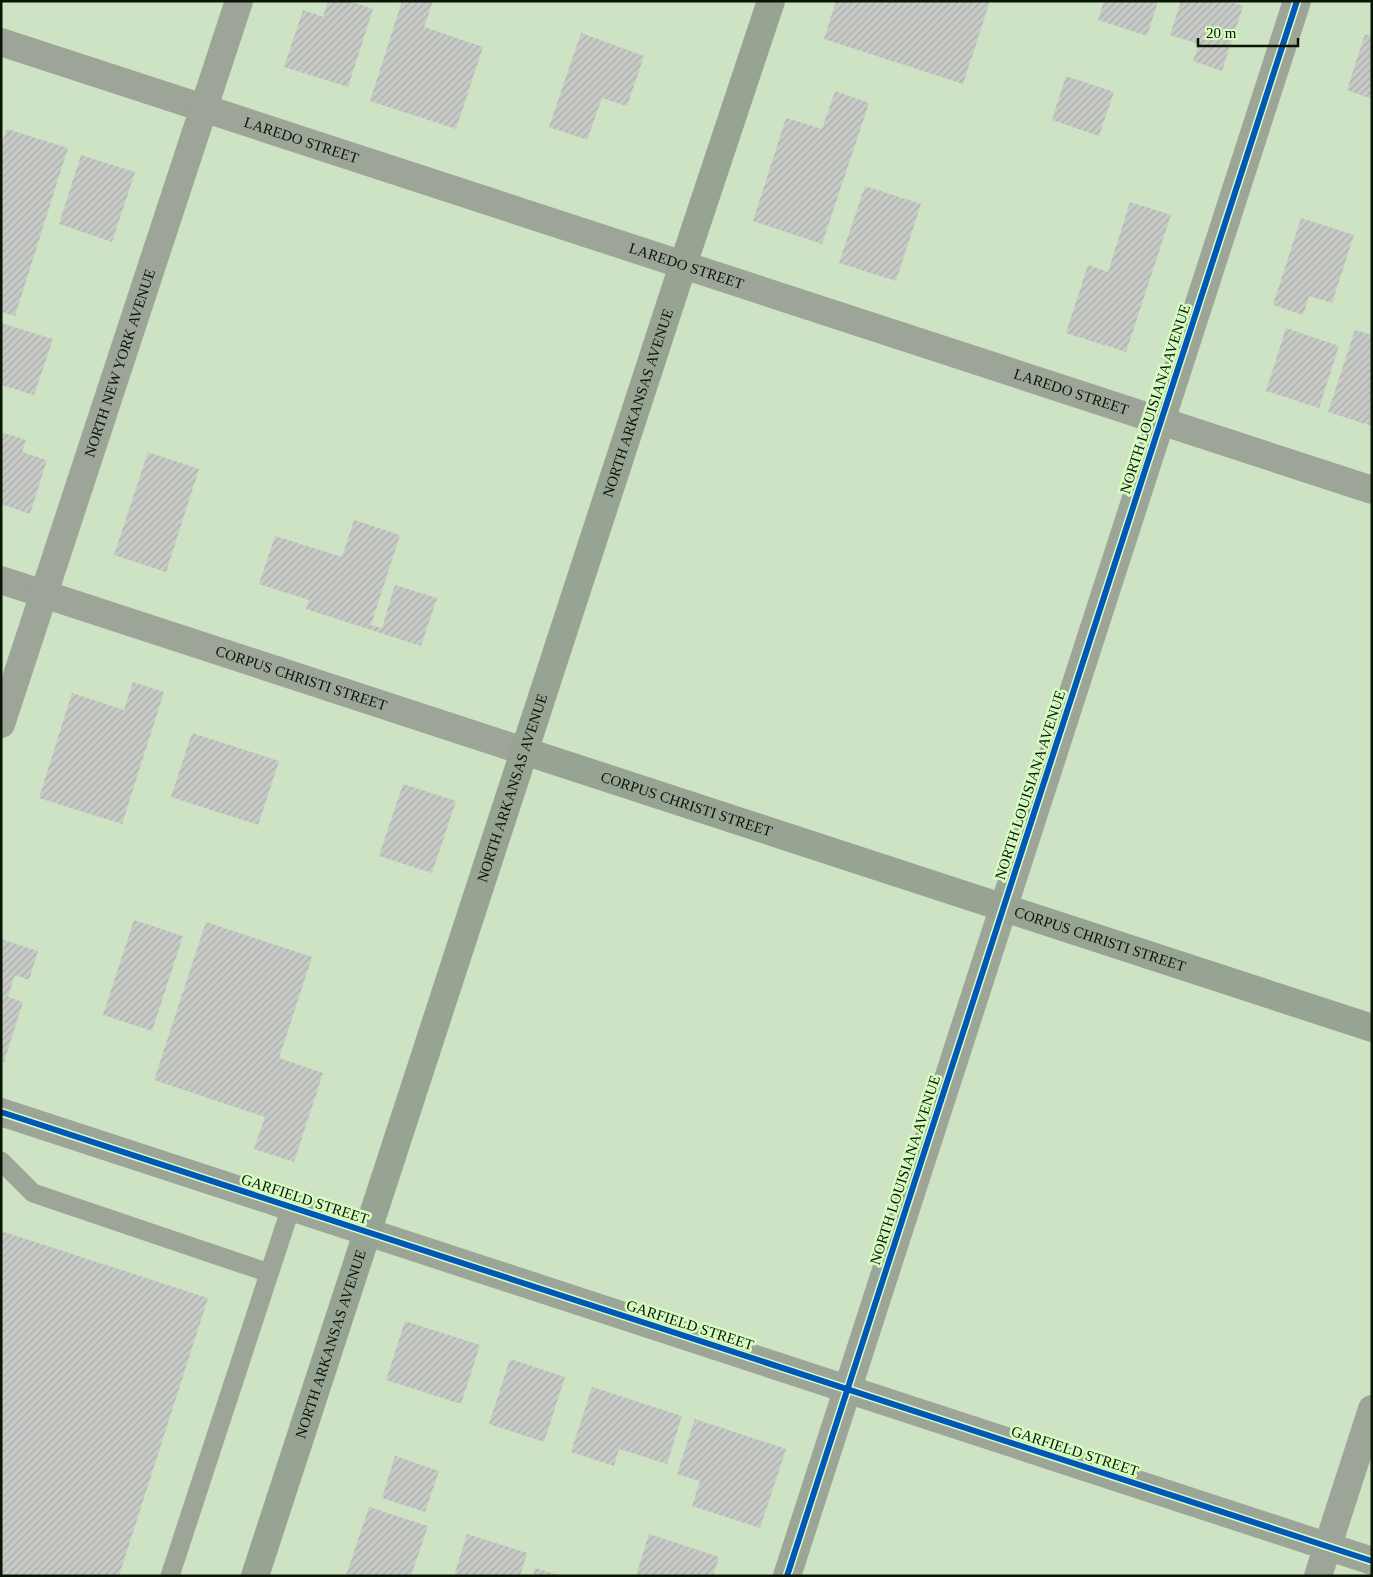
<svg xmlns="http://www.w3.org/2000/svg" width="1373" height="1577" font-family="'Times New Roman',serif">
<style>
.building{fill:url(#building-hatch)}
.lines{fill:none;stroke-linecap:round;stroke-linejoin:round}
.service{stroke:#9ca598;stroke-width:19}
.minor{stroke:#9ca598;stroke-width:28}
.secondary{stroke:#98a493;stroke-width:28}
.cycleway-casing{stroke:#d7fdc3;stroke-width:9}
.cycleway{stroke:#0057b8;stroke-width:6}
.labels{text-anchor:middle;dominant-baseline:central;stroke-width:5;stroke-linejoin:round;paint-order:stroke}
.street-label{font-size:15px;fill:#091603;stroke:#d7fdc3}
</style>
<defs>
<pattern id="building-hatch" width="6" height="6" patternUnits="userSpaceOnUse" patternTransform="scale(1.25)"><rect width="6" height="6" fill="#c7cac6"/><path d="M-1 1l2-2M0 6l6-6M5 7l2-2" fill="none" stroke="#aaada8"/></pattern>
</defs>
<rect width="100%" height="100%" fill="#cee3c3"/>
<g class="building">
<polygon points="328,1 350,1 373,9 348,87 284,67 303,10 323,17"/>
<polygon points="402,1 433,1 424,27 483,47 456,129 370,101"/>
<polygon points="836,1 990,1 963,84 824,39"/>
<polygon points="1104,1 1158,1 1147,36 1098,20"/>
<polygon points="1181,1 1229,1 1243,6 1222,71 1193,61 1199,44 1170,35"/>
<polygon points="581,33 644,56 627,106 602,98 587,140 549,127"/>
<polygon points="1365,34 1372,37 1372,99 1347,90"/>
<polygon points="1066,76 1114,92 1099,136 1052,120"/>
<polygon points="835,91 869,103 822,244 753,221 786,118 822,129"/>
<polygon points="7,129 68,148 15,316 1,312 1,145"/>
<polygon points="81,155 135,172 112,242 59,224"/>
<polygon points="865,186 921,204 896,281 839,263"/>
<polygon points="1130,202 1171,215 1126,352 1066,333 1088,265 1108,272"/>
<polygon points="1301,218 1354,235 1332,303 1309,296 1303,315 1273,305"/>
<polygon points="1,323 53,339 34,395 1,385"/>
<polygon points="1286,328 1339,346 1319,408 1266,391"/>
<polygon points="1355,330 1372,335 1372,426 1328,412"/>
<polygon points="1,432 26,440 22,452 47,460 30,514 1,504"/>
<polygon points="148,452 199,469 166,572 114,555"/>
<polygon points="354,520 400,535 371,625 382,628 395,585 437,598 421,646 306,609 309,600 259,584 275,536 342,557"/>
<polygon points="133,682 164,692 122,824 39,798 72,693 124,710"/>
<polygon points="192,733 279,761 258,825 171,797"/>
<polygon points="403,784 456,801 432,873 379,856"/>
<polygon points="134,920 183,936 152,1031 103,1015"/>
<polygon points="206,922 312,957 279,1058 323,1073 294,1162 254,1149 265,1117 154,1080"/>
<polygon points="1,939 38,951 29,980 15,975 8,997 23,1002 4,1062 1,1062"/>
<polygon points="1,1231 208,1298 119,1576 7,1576 1,1574"/>
<polygon points="405,1321 480,1345 461,1404 386,1380"/>
<polygon points="510,1359 565,1377 544,1442 489,1424"/>
<polygon points="592,1387 682,1416 667,1464 619,1449 614,1466 571,1452"/>
<polygon points="695,1419 786,1449 760,1528 692,1506 700,1481 677,1474"/>
<polygon points="395,1456 439,1471 425,1512 382,1498"/>
<polygon points="369,1507 428,1526 411,1576 346,1576"/>
<polygon points="467,1534 527,1553 520,1576 454,1576"/>
<polygon points="649,1534 719,1557 713,1576 636,1576"/>
<polygon points="535,1568 559,1575 559,1576 533,1576"/>
</g>
<g class="lines">
<g class="service">
<polyline points="1,1161 33,1193 269,1273"/>
<polyline points="170,1576 291,1207"/>
</g>
<g class="minor">
<path id="s1" d="M1,42L1372,490"/>
<path id="s2" d="M1,580L524,751"/>
<path id="s3" d="M1,724L239,1"/>
<polyline points="1,1112 1372,1561"/>
<polyline points="787,1576 1297,1"/>
<polyline points="1318,1576 1372,1409"/>
</g>
<g class="secondary">
<path id="s4" d="M524,751L1372,1028"/>
<path id="s5" d="M255,1576L683,265L771,1"/>
</g>
<g class="cycleway-casing">
<g id="cycleway">
<polyline points="1,1112 1372,1561"/>
<polyline points="787,1576 1297,1"/>
</g>
</g>
<use href="#cycleway" class="cycleway"/>
</g>
<g class="labels">
<g class="street-label">
<text stroke="none"><textPath href="#s1" startOffset="316">LAREDO STREET</textPath></text>
<text stroke="none"><textPath href="#s1" startOffset="721">LAREDO STREET</textPath></text>
<text stroke="none"><textPath href="#s3" startOffset="380">NORTH NEW YORK AVENUE</textPath></text>
<text stroke="none"><textPath href="#s1" startOffset="1126">LAREDO STREET</textPath></text>
<text transform="translate(1155 399) rotate(-72)">NORTH LOUISIANA AVENUE</text>
<text stroke="none"><textPath href="#s5" startOffset="1234">NORTH ARKANSAS AVENUE</textPath></text>
<text stroke="none"><textPath href="#s2" startOffset="316">CORPUS CHRISTI STREET</textPath></text>
<text transform="translate(1030 785) rotate(-72)">NORTH LOUISIANA AVENUE</text>
<text stroke="none"><textPath href="#s5" startOffset="829">NORTH ARKANSAS AVENUE</textPath></text>
<text stroke="none"><textPath href="#s4" startOffset="171">CORPUS CHRISTI STREET</textPath></text>
<text stroke="none"><textPath href="#s4" startOffset="606">CORPUS CHRISTI STREET</textPath></text>
<text transform="translate(905 1170) rotate(-72)">NORTH LOUISIANA AVENUE</text>
<text transform="translate(305 1199) rotate(18)">GARFIELD STREET</text>
<text transform="translate(690 1325) rotate(18)">GARFIELD STREET</text>
<text stroke="none"><textPath href="#s5" startOffset="244">NORTH ARKANSAS AVENUE</textPath></text>
<text transform="translate(1075 1451) rotate(18)">GARFIELD STREET</text>
</g>
</g>
<rect width="1373" height="1577" fill="none" stroke="#091603" stroke-width="5"/>
<path d="M1198 38v8h100v-8" fill="none" stroke="#091603" stroke-width="2.5"/>
<text x="1206" y="38" font-size="15" fill="#091603" stroke="#d7fdc3" stroke-width="4" paint-order="stroke">20 m</text>
</svg>
